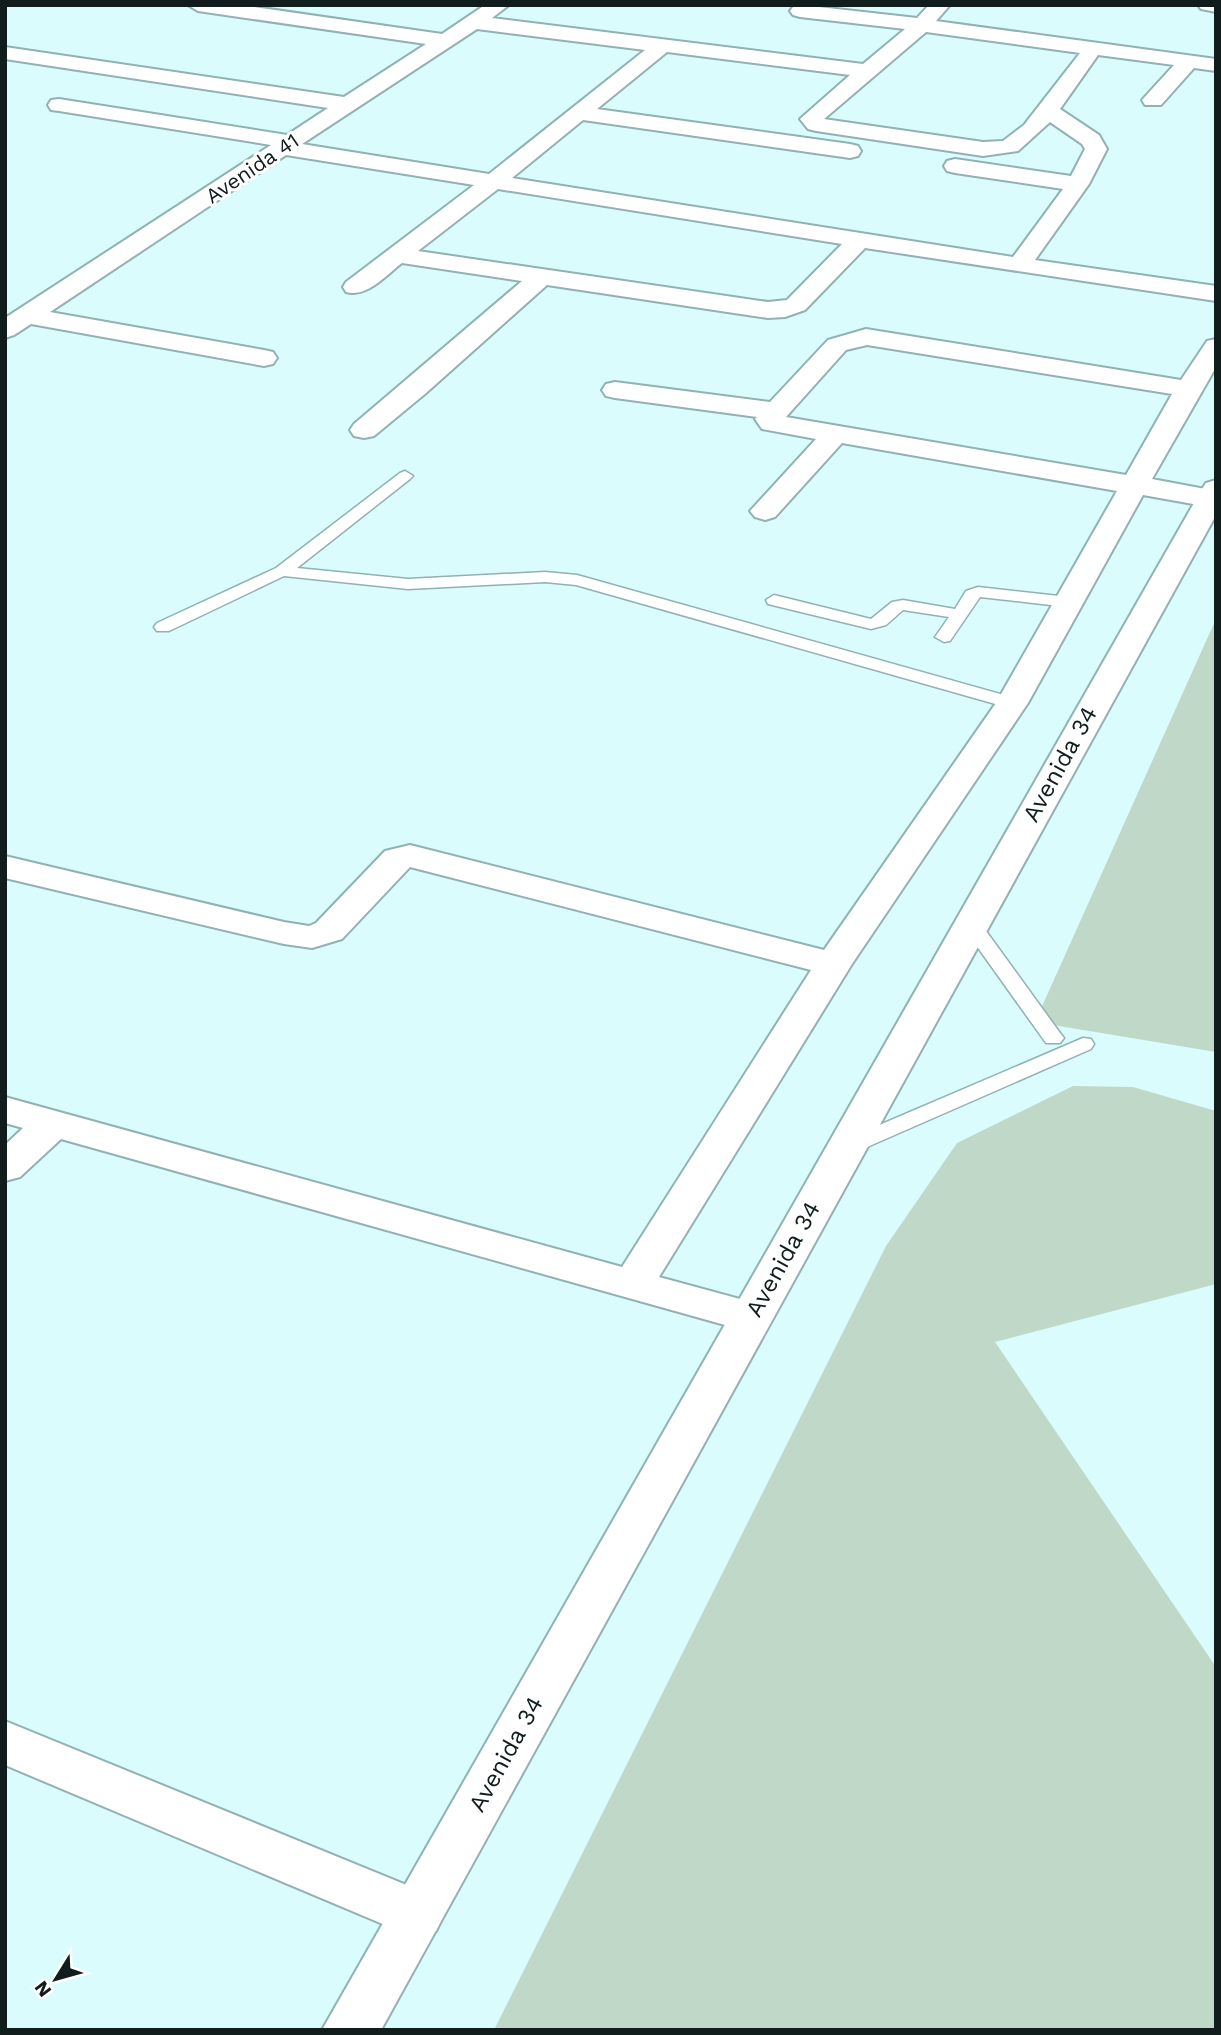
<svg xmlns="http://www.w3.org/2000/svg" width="1221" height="2035" font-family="'Work Sans',sans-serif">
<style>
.green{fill:#c0d8c7}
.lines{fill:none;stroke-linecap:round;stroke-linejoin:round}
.lane-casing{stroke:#91b1b2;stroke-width:3}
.street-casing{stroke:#91b1b2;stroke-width:4}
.secondary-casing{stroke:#91b1b2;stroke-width:4}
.lane{fill:#fff;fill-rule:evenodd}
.street{fill:#fff;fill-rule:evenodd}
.secondary{fill:#fff;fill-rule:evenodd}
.labels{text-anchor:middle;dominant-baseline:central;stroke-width:6;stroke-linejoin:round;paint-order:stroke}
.far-street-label{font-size:21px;fill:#111d1d;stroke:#fff}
.street-label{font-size:24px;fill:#111d1d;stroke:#fff}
</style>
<rect width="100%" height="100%" fill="#dafcfc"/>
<g class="green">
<polygon points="1216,619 1216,1052 1035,1022"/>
<polygon points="1073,1086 1133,1087 1216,1111 1216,1284 995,1342 1216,1667 1216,2030 494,2030 886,1246 957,1143"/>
</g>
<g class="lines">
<g class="lane-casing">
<g id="lane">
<polygon points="405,471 413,476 410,479 297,568 408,579 545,572 577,575 1018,699 1021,703 1018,707 1006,707 576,585 545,582 408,589 284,576 169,631 157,631 154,627 157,623 276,568 400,473"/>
<polygon points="978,587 1068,597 1076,602 1068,607 980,597 950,641 944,642 935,637 949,617 903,610 886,625 871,629 768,604 766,600 774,595 871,619 892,602 903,600 955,609 966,591"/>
<polygon points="971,918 978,920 1060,1033 1064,1038 1060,1043 1046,1043 961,924 964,920"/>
<polygon points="1083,1038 1091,1039 1094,1044 1091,1049 858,1151 842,1151 839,1146 842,1141"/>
</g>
</g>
<g class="street-casing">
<g id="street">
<path d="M188,5H241L442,34L485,5H509L492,18L863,64L905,29L800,17L793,15L790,11L793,7L801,5L917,18L929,5H950L936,21L1216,59V71L1194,68L1161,105H1145L1142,100L1174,65L1098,55L1060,109L1099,135L1107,149L1089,184L1035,260L1216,286V301L865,248L805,310L785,317L768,318L547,285L426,393L374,436L364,438L354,436L350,430L354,424L522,281L402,263C386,275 367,298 346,292L343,287L346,282L474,185L286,155L50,312L264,350L273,352L277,358L273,364L264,366L31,324L14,335L5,338V318L271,145L59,111L51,110L48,105L51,100L59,99L287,135L328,108L5,59V47L344,97L426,44L198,11ZM477,29L645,50L489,174L302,144ZM926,32L1080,53L1024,125L1003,141L983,142L824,119ZM667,52L850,75L800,119L808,129L816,131L983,156L1018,151L1050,122L1082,144L1085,149L1071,176L955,159L947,161L944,166L947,171L955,173L1063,189L1013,257L512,178L583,120L850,158L858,156L861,151L858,146L850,144L597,109ZM498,189L842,244L787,300L768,302L418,251Z"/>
<polygon points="1198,5 1216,5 1216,12 1201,9"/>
<path d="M866,329L1181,380L1207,341L1216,339V367L1152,479L1216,491V505L1210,507L1143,495L1028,703L852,964L659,1277L766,1306L772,1317L766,1328L750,1332L61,1139L20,1177L5,1181V1145L23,1128L5,1123V1097L622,1267L811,970L410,867L342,939L312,948L284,944L5,878V856L284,922L309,926L316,923L385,851L410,845L824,950L996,703L1117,491L842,443L775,517L765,520L755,517L750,511L816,439L762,429L755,419L757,417L615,398L606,396L602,390L606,384L615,382L770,402L828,340ZM867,345L1172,394L1126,475L786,417L846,350Z"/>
<polygon points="5,1721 436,1897 444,1914 436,1931 416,1938 5,1765"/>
</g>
</g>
<g class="secondary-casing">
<polygon id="secondary" points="1216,480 1216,515 381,2030 322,2030 1202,489 1206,483"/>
</g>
<use href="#lane" class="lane"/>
<use href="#street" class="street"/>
<use href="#secondary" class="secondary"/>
</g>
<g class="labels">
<g class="far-street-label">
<text transform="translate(252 168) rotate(-34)">Avenida 41</text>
</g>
<g class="street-label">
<text transform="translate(1060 764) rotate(-61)">Avenida 34</text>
<text transform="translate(783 1259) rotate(-61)">Avenida 34</text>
<text transform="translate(506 1754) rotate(-61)">Avenida 34</text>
</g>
</g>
<rect width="1221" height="2035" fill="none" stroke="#111d1d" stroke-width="14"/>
<g transform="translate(56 1979) rotate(233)" stroke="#ffffff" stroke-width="5" paint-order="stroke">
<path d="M0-5L12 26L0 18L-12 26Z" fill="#111d1d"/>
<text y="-10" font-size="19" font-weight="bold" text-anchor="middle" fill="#111d1d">N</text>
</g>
</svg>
